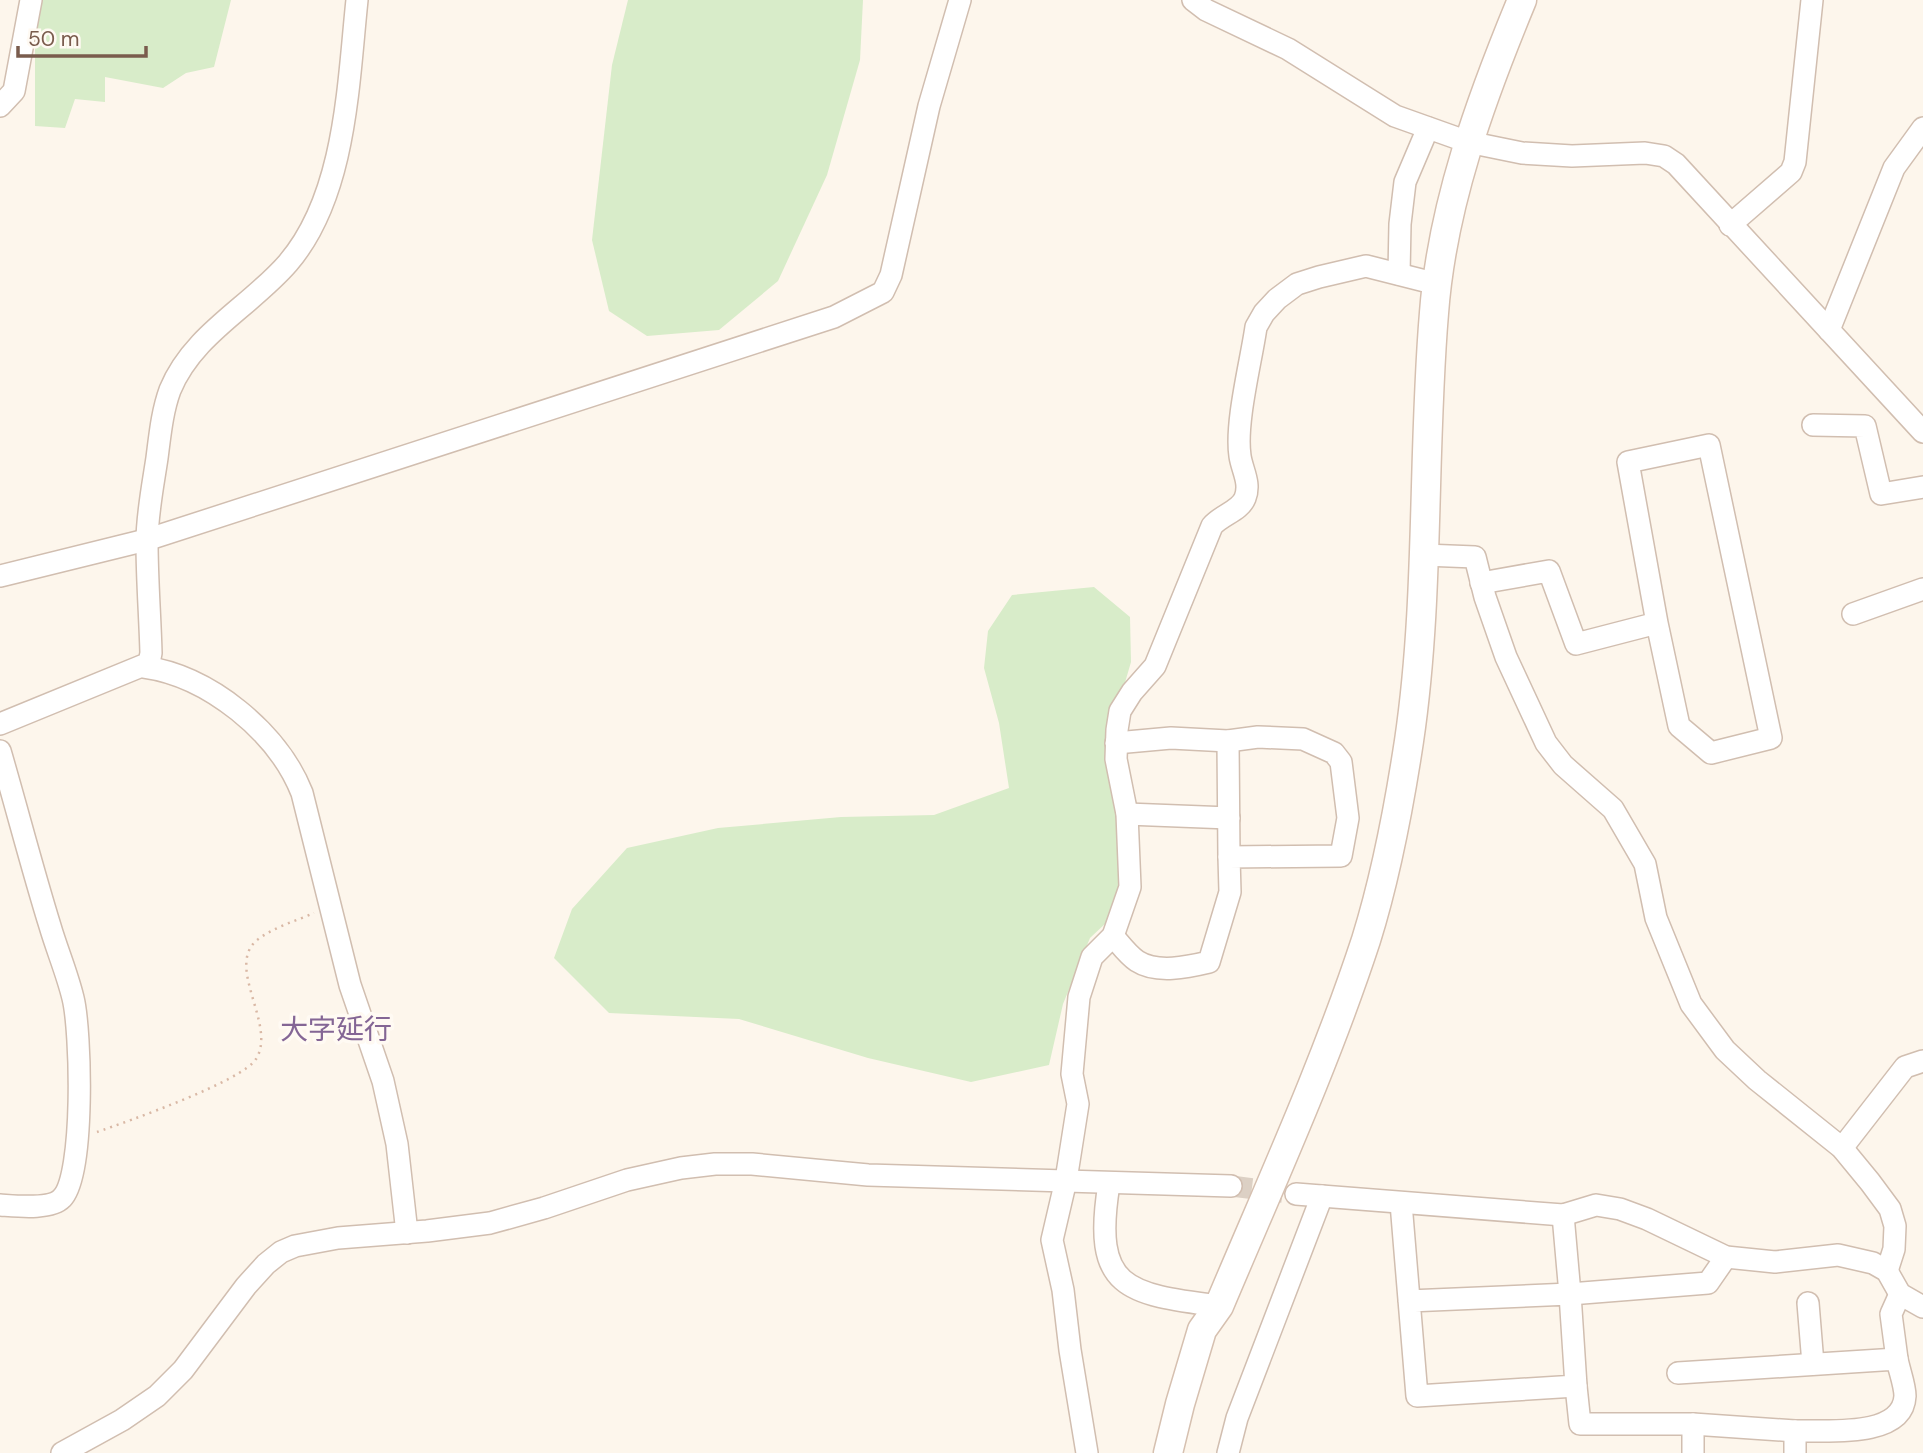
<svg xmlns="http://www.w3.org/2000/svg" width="1923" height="1453" font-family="'DM Sans','Noto Sans JP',sans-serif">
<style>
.green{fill:#d8ecc9}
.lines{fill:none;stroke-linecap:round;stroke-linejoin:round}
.street-tunnel{stroke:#dcd0c4;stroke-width:21;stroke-dasharray:21 10;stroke-linecap:butt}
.street-casing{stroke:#d1beb0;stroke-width:24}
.secondary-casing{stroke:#d6c0b0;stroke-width:31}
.path{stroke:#d9b8a5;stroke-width:2.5;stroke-dasharray:2 5;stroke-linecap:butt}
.street{stroke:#fff;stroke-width:21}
.secondary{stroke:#fff;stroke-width:28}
.labels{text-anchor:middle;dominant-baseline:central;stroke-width:7;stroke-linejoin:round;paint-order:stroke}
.quarter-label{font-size:28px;fill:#846695;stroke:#fffaf3}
</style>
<rect width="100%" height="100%" fill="#fdf6ec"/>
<g class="green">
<polygon points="40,0 231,0 214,67 186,73 163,88 105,77 105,102 75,99 65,128 35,126 35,33"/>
<polygon points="628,0 863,0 860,60 827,175 778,281 719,330 647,336 609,311 592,240 612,65"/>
<polygon points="1094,587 1130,617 1131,662 1110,734 1123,900 1107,922 1090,938 1063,1004 1049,1065 971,1082 868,1058 739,1019 609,1013 554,958 572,909 627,848 718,828 841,817 934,815 1009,788 999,723 984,668 988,631 1012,595"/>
</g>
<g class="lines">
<polyline class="street-tunnel" points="1231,1186 1296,1194"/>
<g class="street-casing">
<g id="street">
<polyline points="1193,0 1206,10 1288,49 1395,116 1468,142 1522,153 1572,156 1645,153 1664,156 1676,164 1923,432"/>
<polyline points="0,106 14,91 31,0"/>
<polyline points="1730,225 1791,172 1795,162 1812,0"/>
<polyline points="1399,274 1400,224 1405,182 1428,128"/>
<polyline points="1829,330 1894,168 1923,128"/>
<polyline points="1813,425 1865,426 1881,494 1923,487"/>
<polyline points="1424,555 1475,557 1485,597 1506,657 1546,743 1563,765 1613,809 1645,864 1656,918 1691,1004 1725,1050 1757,1080 1842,1148 1870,1182 1890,1209 1895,1226 1894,1249 1887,1271"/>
<polyline points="0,576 146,540 834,317 883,292 891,275 929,106 960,0"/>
<polyline points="1481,583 1549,571 1576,644 1657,623 1679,726 1711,753 1771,738 1709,445 1628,462 1657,623"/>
<polyline points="1853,614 1923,589"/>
<path d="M144,667C209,676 278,732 302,793L350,985L383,1081L397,1144L407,1233"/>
<path d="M0,724L149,663L151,653C150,616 147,579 147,542C147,514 153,485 157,458C160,435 162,412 170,390C193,334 250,307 288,263C346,195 348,85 357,0"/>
<polyline points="1228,741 1229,857"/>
<path d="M0,751C17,809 32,868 50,926C57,950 67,973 73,998C81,1030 85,1175 62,1198C51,1210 16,1206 0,1205"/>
<polyline points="1127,814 1229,818"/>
<path d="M1113,936C1120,944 1128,955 1137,961C1157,974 1188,967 1209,962L1230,892L1229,857L1341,856L1348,818L1341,762L1334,753L1303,739L1258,737L1228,741L1171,738L1116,743"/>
<polyline points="1842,1148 1905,1067 1923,1061"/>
<path d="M1109,1184C1092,1289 1126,1294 1219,1306"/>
<polyline points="1296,1194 1563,1215 1596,1205 1620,1209 1647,1219 1726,1257 1775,1262 1838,1255 1873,1263 1887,1271 1900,1294 1923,1307"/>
<polyline points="1401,1203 1417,1396 1576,1386 1570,1294 1409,1301"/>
<polyline points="1563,1215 1570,1294 1708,1283 1726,1257"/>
<polyline points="1808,1303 1813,1364"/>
<polyline points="1897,1359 1891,1314 1900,1294"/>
<path d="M1678,1373L1897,1359C1899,1370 1905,1385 1905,1396C1903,1439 1824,1430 1795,1431"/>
<polyline points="1576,1386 1580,1424 1693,1424 1693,1453"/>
<polyline points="1693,1424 1795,1431 1795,1453"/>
<polyline points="62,1453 122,1420 157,1396 183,1370 246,1286 266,1264 281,1252 295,1246 338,1238 427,1231 490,1223 544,1208 627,1180 681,1168 715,1164 752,1164 868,1175 1231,1186"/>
<path d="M1087,1453L1070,1350L1063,1290L1052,1240L1066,1180L1078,1104L1072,1074L1079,997L1092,957L1113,936L1130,887L1127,814L1116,759L1117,730L1120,711L1132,692L1155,666L1212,526C1221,515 1240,511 1245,498C1251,483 1242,470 1240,456C1235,423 1251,362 1256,327L1264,313L1277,299L1297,284L1319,277L1366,266L1437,284"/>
<polyline points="1228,1453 1237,1418 1322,1196"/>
</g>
</g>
<g class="secondary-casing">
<path id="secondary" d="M1168,1453L1180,1404L1202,1330L1219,1306C1270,1185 1325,1065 1366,940C1386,876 1399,807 1409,741C1430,599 1422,455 1434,313C1442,205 1481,99 1522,0"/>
</g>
<path class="path" d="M97,1132C126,1122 243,1081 256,1059C277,1026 226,968 256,941C271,928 296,921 314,913"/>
<use href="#street" class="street"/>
<use href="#secondary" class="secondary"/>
</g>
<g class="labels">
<g class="quarter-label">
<text x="336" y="1029">大字延行</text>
</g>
</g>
<path d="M18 46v10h128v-10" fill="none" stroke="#7a5c4d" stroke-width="3.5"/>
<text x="28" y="46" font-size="21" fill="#7a5c4d" stroke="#fffaf3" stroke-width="5" paint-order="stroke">50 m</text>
</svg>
